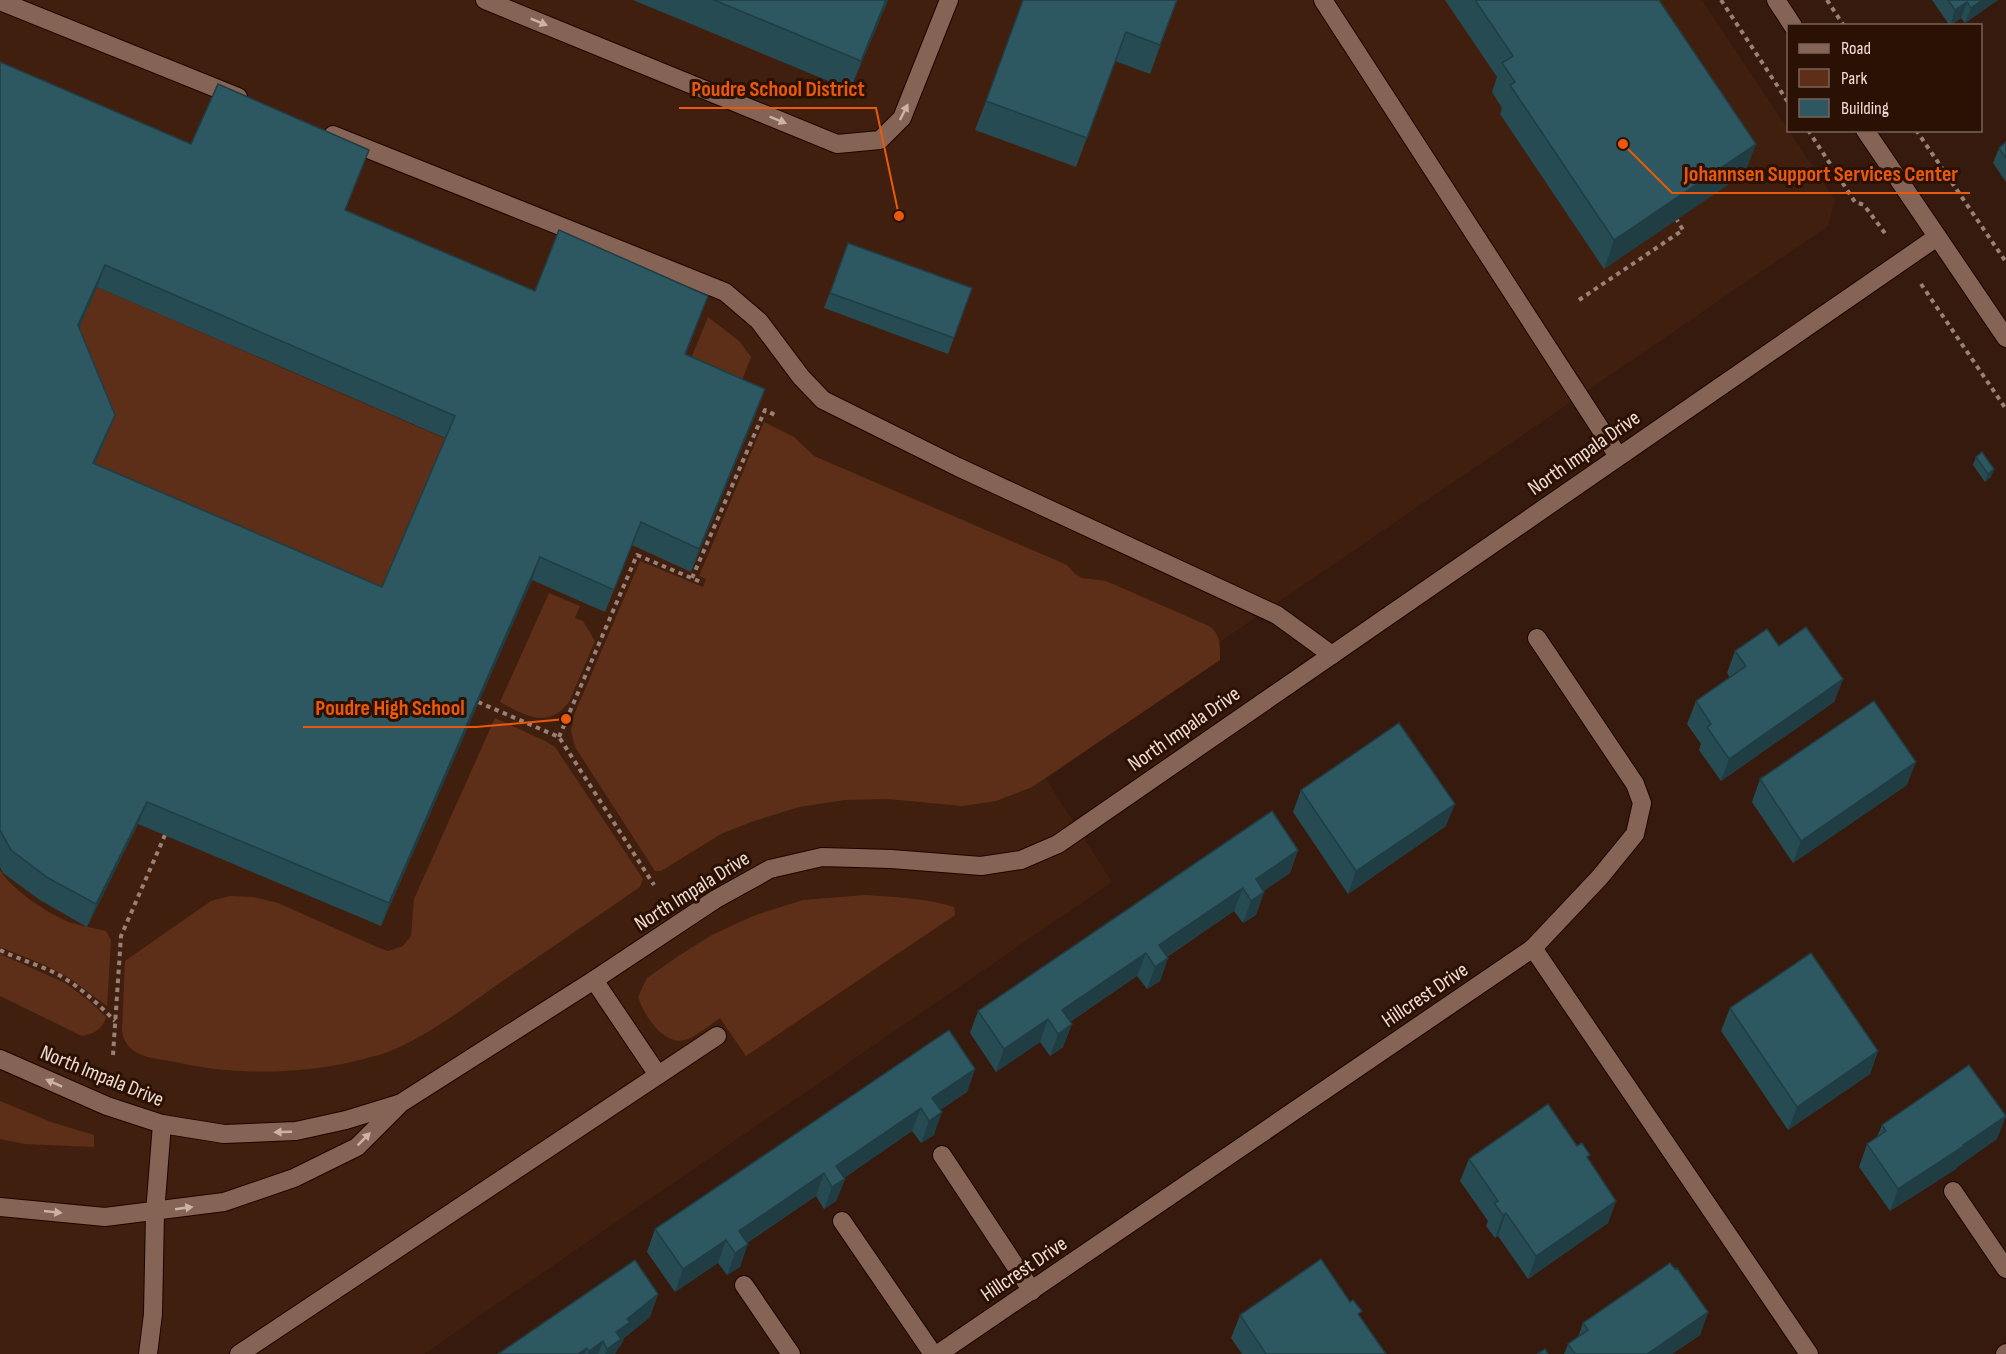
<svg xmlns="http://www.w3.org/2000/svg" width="2006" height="1354" font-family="'Sofia Sans Condensed',sans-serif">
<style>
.built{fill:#411f0e}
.green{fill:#5e2f18}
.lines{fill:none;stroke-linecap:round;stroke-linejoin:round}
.lane-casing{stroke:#1c0400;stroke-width:20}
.street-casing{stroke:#1c0400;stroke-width:20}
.secondary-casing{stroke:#1c0400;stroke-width:20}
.path{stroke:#998177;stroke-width:4;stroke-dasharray:4.5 4.5;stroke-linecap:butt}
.lane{stroke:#866455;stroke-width:18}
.street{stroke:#866455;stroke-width:18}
.secondary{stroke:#866455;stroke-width:18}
.wall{fill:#274b53;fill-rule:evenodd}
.shaded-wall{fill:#203d44}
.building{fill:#2d5761;stroke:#203d44;stroke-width:1.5;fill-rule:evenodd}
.oneway{fill:#ccb3a8}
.labels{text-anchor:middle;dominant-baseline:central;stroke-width:6;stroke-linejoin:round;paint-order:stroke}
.street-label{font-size:21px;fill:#f1ddd5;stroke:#2b1104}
.leader{fill:none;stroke:#e8590c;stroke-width:2}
.callout-dot{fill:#e8590c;stroke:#2b1104;stroke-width:2}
.callout-label{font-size:22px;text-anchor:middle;font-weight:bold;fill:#e8590c;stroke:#2b1104;stroke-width:6;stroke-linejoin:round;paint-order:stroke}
</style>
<rect width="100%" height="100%" fill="#361a0d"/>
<polygon class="built" points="0,0 1702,0 1835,200 1828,226 1217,644 1219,658 1046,779 1112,882 424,1354 0,1354"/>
<g class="green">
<polygon points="97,287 446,439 374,609 85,486 70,348"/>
<polygon points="708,317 739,341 751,357 737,393 685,373"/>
<path d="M764,422L794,437L814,456L1067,565L1075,574L1082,578L1106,581L1209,626C1221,634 1220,646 1220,660L1032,787L996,801L962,806L888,799L845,800L799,807L751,822L721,834L661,871H655L575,747L571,731L574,715L640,561L703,587L706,579L699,576Z"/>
<path d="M549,593L580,606L575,618L583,621L595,641L569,702C547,730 525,715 500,702Z"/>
<path d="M495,718L545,741L555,747L643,879L640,887C593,919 546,952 498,984C466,1007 427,1036 390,1051C382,1055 373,1056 364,1059C305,1074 240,1076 180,1063C157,1058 126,1059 122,1031L125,961L211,901L230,896L253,897L278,903L377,947L388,951L403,946L411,936L414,899Z"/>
<path d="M0,870C12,890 47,913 69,922C81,926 94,928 106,931L111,940L107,1006L71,979L45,965L0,947Z"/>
<path d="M865,895C894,897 926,898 954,907L955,915L746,1056L720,1018C710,1025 699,1034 688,1039C665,1049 644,1015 638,997L647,978L680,955L712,935L753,916L803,900Z"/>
<path d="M0,954L65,983L88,1000L106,1017C103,1029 94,1034 82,1036L0,996Z"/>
<polygon points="0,1101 51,1122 94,1135 94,1147 25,1144 0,1139"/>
</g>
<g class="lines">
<g class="lane-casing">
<g id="lane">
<polyline points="485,0 837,144 880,140 902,118 949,0"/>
<polyline points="1323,0 1618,456"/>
<polyline points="0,1 238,97"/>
<polyline points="333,135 725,292 759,321 801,377 823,400 958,467 1277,615 1332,655"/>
<polyline points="1533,948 1600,877 1635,834 1642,803 1635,784 1537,638"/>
<polyline points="594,980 658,1075"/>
<polyline points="942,1155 1032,1291"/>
<polyline points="1953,1191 2006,1269"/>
<polyline points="842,1221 933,1354"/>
<polyline points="744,1285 791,1354"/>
<polyline points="148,1354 153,1314 155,1213 162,1124"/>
<polyline points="239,1354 717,1036"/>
</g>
</g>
<g class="street-casing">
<g id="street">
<polyline points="0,1059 107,1106 162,1124 224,1134 296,1131 346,1120 398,1104"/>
<polyline points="0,1207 105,1217 224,1202 294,1178 357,1147 401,1103 594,980 716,899 770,869 822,857 891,859 981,866 1021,860 1058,844 1937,237"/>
<polyline points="938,1354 1533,948 1809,1354"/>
<polyline points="2005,1354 2006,1353"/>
</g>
</g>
<g class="secondary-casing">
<g id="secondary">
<polyline points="1776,0 1793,26"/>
<polyline points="1865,130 2006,338"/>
</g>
</g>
<g class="path">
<polyline points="1721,0 1788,102"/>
<polyline points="1827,0 1844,26"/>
<polyline points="1808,130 1855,202 1864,205 1887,236"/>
<polyline points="1916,130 2006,262"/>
<polyline points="1921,284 2006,409"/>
<polyline points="1579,300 1683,230 1677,220"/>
<polyline points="692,578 765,410 775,415"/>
<polyline points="478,702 559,737 654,885"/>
<polyline points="559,737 637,555 701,582"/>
<path d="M0,950C14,957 29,962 44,968C72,979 94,1000 115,1021"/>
<polyline points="113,1055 121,936 165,835"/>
</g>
<use href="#lane" class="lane"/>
<use href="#street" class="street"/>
<use href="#secondary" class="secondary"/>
</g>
<g class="wall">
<polygon points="633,0 888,0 850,90"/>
<polygon points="1177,0 1150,74 1115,61 1076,167 975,130 986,101"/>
<polygon points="1445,0 1660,0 1660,1 1745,173 1604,269 1500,114 1502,108 1492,92 1497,77"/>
<polygon points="1932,0 1998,0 1965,23 1961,18 1950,26"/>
<path d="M0,62L191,144L369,150L345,210L535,291L708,296L686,354L757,411L691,572L632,545L605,612L532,580L381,926L138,824L87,927L40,900L3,873L0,867ZM97,287L445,438L382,587L95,464L106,438L79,328Z"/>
<polygon points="2006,142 2006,182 1993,163 1999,148"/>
<polygon points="848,243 972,288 948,354 824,308"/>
<polygon points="1976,457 1991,477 1985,482 1973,465"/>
<polygon points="1779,646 1843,679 1834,702 1721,781 1699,750 1701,744 1687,724 1696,701 1730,678 1727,673 1735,651"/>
<polygon points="1760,779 1907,785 1793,863 1752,802"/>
<polygon points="1301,790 1446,826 1348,894 1293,812"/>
<polygon points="1298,850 1290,873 1263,891 1264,892 1256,915 1243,923 1234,911 1167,957 1168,958 1160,981 1147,989 1137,976 1070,1022 1072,1024 1063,1047 1050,1056 1040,1042 996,1072 970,1033 978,1011"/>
<polygon points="1730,1008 1878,1051 1870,1074 1788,1130 1721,1031"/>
<polygon points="975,1069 967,1092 940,1110 934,1135 921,1143 912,1131 844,1178 845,1179 836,1201 824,1209 816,1196 747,1243 740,1267 727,1275 718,1263 675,1292 647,1252 655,1229"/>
<polygon points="1882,1125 1997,1139 1957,1167 1956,1169 1890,1211 1859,1167 1867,1144 1877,1137"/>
<polygon points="1577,1146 1588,1160 1616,1201 1608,1223 1528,1279 1498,1236 1495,1238 1486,1226 1488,1221 1460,1181 1469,1159"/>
<polygon points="658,1294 650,1317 624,1338 621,1345 618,1348 615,1354 498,1354"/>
<polygon points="1708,1312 1700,1335 1672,1354 1564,1354 1568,1344 1578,1337 1583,1323"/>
<polygon points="1240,1315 1360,1316 1386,1354 1242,1354 1231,1338"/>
</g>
<g class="shaded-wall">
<polygon points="886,0 888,0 850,90 861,61"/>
<polygon points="1982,0 1998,0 1965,23 1971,8"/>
<polygon points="1967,2 1961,18 1950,26 1955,10"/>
<polygon points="1756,144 1745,173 1604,269 1614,240"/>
<polygon points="105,265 97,287 70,348 78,325"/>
<polygon points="765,389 757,411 691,572 699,549"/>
<polygon points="115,415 106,438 85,486 93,463"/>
<polygon points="1994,469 1991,477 1985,482 1988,474"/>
<polygon points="540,557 532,580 381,926 389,903"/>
<polygon points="1843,679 1834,702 1721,781 1729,759"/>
<polygon points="1916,762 1907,785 1793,863 1801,841"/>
<polygon points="147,802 138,824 87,927 96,904"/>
<polygon points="1455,804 1446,826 1348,894 1356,871"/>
<polygon points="1298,850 1290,873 1251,900 1256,879"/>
<polygon points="1243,888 1234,911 1154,965 1159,945"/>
<polygon points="1264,892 1256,915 1243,923 1251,901"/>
<polygon points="1146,953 1137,976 1056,1031 1062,1010"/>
<polygon points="1168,958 1160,981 1147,989 1155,967"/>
<polygon points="1048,1019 1040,1042 996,1072 1004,1049"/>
<polygon points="1072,1024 1063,1047 1050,1056 1058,1034"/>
<polygon points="1878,1051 1870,1074 1788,1130 1797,1107"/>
<polygon points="975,1069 967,1092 928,1118 932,1098"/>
<polygon points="921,1108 912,1131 832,1186 836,1166"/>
<polygon points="942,1112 934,1135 921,1143 929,1121"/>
<polygon points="2006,1116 1997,1139 1957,1167 1956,1169 1890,1211 1898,1189"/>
<polygon points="824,1173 816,1196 734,1251 739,1231"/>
<polygon points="845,1179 836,1201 824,1209 832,1187"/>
<polygon points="1616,1201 1608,1223 1528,1279 1536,1256"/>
<polygon points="1506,1213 1498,1236 1495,1238 1503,1215"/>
<polygon points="726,1240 718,1263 675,1292 683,1269"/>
<polygon points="748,1244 740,1267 727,1275 735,1253"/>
<polygon points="658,1294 650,1317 624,1338 621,1345 618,1348 615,1354 605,1354 616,1332 627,1319"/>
<polygon points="1708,1312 1700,1335 1672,1354 1647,1354"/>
<polygon points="603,1341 598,1354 588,1354 589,1351"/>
<polygon points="587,1348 585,1354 578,1354"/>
</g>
<g class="building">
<polygon points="714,0 886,0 861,61"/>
<polygon points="1023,0 1177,0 1160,45 1126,32 1087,138 986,101"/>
<polygon points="1475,0 1659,0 1756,144 1614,240 1510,85 1515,82 1502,63 1513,56"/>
<polygon points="1948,0 1982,0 1971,8 1967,2 1955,10"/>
<path d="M0,62L191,144L218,84L369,150L345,210L535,291L559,230L708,296L685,354L765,389L699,549L641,522L614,590L540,557L389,903L147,802L96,904L48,878L11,850L0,830ZM105,265L455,416L382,587L93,463L115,415L78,325Z"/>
<polygon points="2006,142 2006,158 1999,148"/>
<polygon points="848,243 972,288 954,338 830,293"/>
<polygon points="1982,452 1994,469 1988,474 1976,457"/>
<polygon points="1806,627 1843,679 1729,759 1707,727 1711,724 1696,701 1746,666 1735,651 1767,629 1779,646"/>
<polygon points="1874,701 1916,762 1801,841 1760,779"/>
<polygon points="1399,723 1455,804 1356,871 1301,790"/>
<polygon points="1272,811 1298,850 1256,879 1264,892 1251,901 1243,888 1159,945 1168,958 1155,967 1146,953 1062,1010 1072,1024 1058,1034 1048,1019 1004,1049 978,1011"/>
<polygon points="1811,953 1878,1051 1797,1107 1730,1008"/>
<polygon points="949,1030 975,1069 932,1098 942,1112 929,1121 921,1108 836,1166 845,1179 832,1187 824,1173 739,1231 748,1244 735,1253 726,1240 683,1269 655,1229"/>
<polygon points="1969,1065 2006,1116 1963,1145 1964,1146 1898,1189 1867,1144 1886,1131 1882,1125"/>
<polygon points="1548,1104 1577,1146 1582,1143 1590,1155 1587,1157 1616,1201 1536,1256 1506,1213 1503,1215 1494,1203 1498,1201 1469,1159"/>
<polygon points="1321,1259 1350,1302 1353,1300 1362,1311 1358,1314 1386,1354 1266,1354 1240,1315"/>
<polygon points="635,1260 658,1294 627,1319 630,1322 616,1332 621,1339 607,1349 603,1341 589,1351 587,1348 578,1354 498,1354"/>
<polygon points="1670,1263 1675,1269 1677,1268 1708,1312 1647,1354 1575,1354 1568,1344 1588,1330 1583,1323"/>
<polygon points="1545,1349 1548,1354 1537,1354"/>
</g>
<defs><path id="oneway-solid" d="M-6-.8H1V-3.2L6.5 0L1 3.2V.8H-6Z" transform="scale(1.5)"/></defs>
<g class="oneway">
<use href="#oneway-solid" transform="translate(539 22) rotate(22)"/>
<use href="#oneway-solid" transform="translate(904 112) rotate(-63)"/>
<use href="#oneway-solid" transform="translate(778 120) rotate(22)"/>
<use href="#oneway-solid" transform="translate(54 1083) rotate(-156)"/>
<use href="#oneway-solid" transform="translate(283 1132) rotate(178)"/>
<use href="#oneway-solid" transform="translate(364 1139) rotate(-45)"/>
<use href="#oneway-solid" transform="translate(184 1208) rotate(-8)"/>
<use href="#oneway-solid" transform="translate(53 1212) rotate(6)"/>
</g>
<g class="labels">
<g class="street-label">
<text transform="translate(1584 453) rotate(-35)">North Impala Drive</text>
<text transform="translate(1184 729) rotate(-35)">North Impala Drive</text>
<text transform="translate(692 891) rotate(-32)">North Impala Drive</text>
<text transform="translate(1425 995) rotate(-34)">Hillcrest Drive</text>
<text transform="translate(102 1076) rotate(22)">North Impala Drive</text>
<text transform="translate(1024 1269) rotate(-34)">Hillcrest Drive</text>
</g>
</g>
<path class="leader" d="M899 216L876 108H679M1623 144L1672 193H1970M566 719L476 727H303"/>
<g class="callout-dot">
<circle cx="899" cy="216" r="6"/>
<circle cx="1623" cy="144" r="6"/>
<circle cx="566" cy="719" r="6"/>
</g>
<g class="callout-label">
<text x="778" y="96">Poudre School District</text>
<text x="1821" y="181">Johannsen Support Services Center</text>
<text x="390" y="715">Poudre High School</text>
</g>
<rect x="1787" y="24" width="195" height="108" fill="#2b1104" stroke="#7a6358" stroke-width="1.5"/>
<rect x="1799" y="44" width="30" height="9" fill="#866455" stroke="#7a6358" stroke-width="1.5"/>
<text x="1841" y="54" font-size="18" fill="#f1ddd5">Road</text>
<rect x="1799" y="69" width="30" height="18" fill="#5e2f18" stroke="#7a6358" stroke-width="1.5"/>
<text x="1841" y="84" font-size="18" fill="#f1ddd5">Park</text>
<rect x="1799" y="99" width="30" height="18" fill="#2d5761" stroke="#7a6358" stroke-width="1.5"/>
<text x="1841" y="114" font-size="18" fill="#f1ddd5">Building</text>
</svg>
